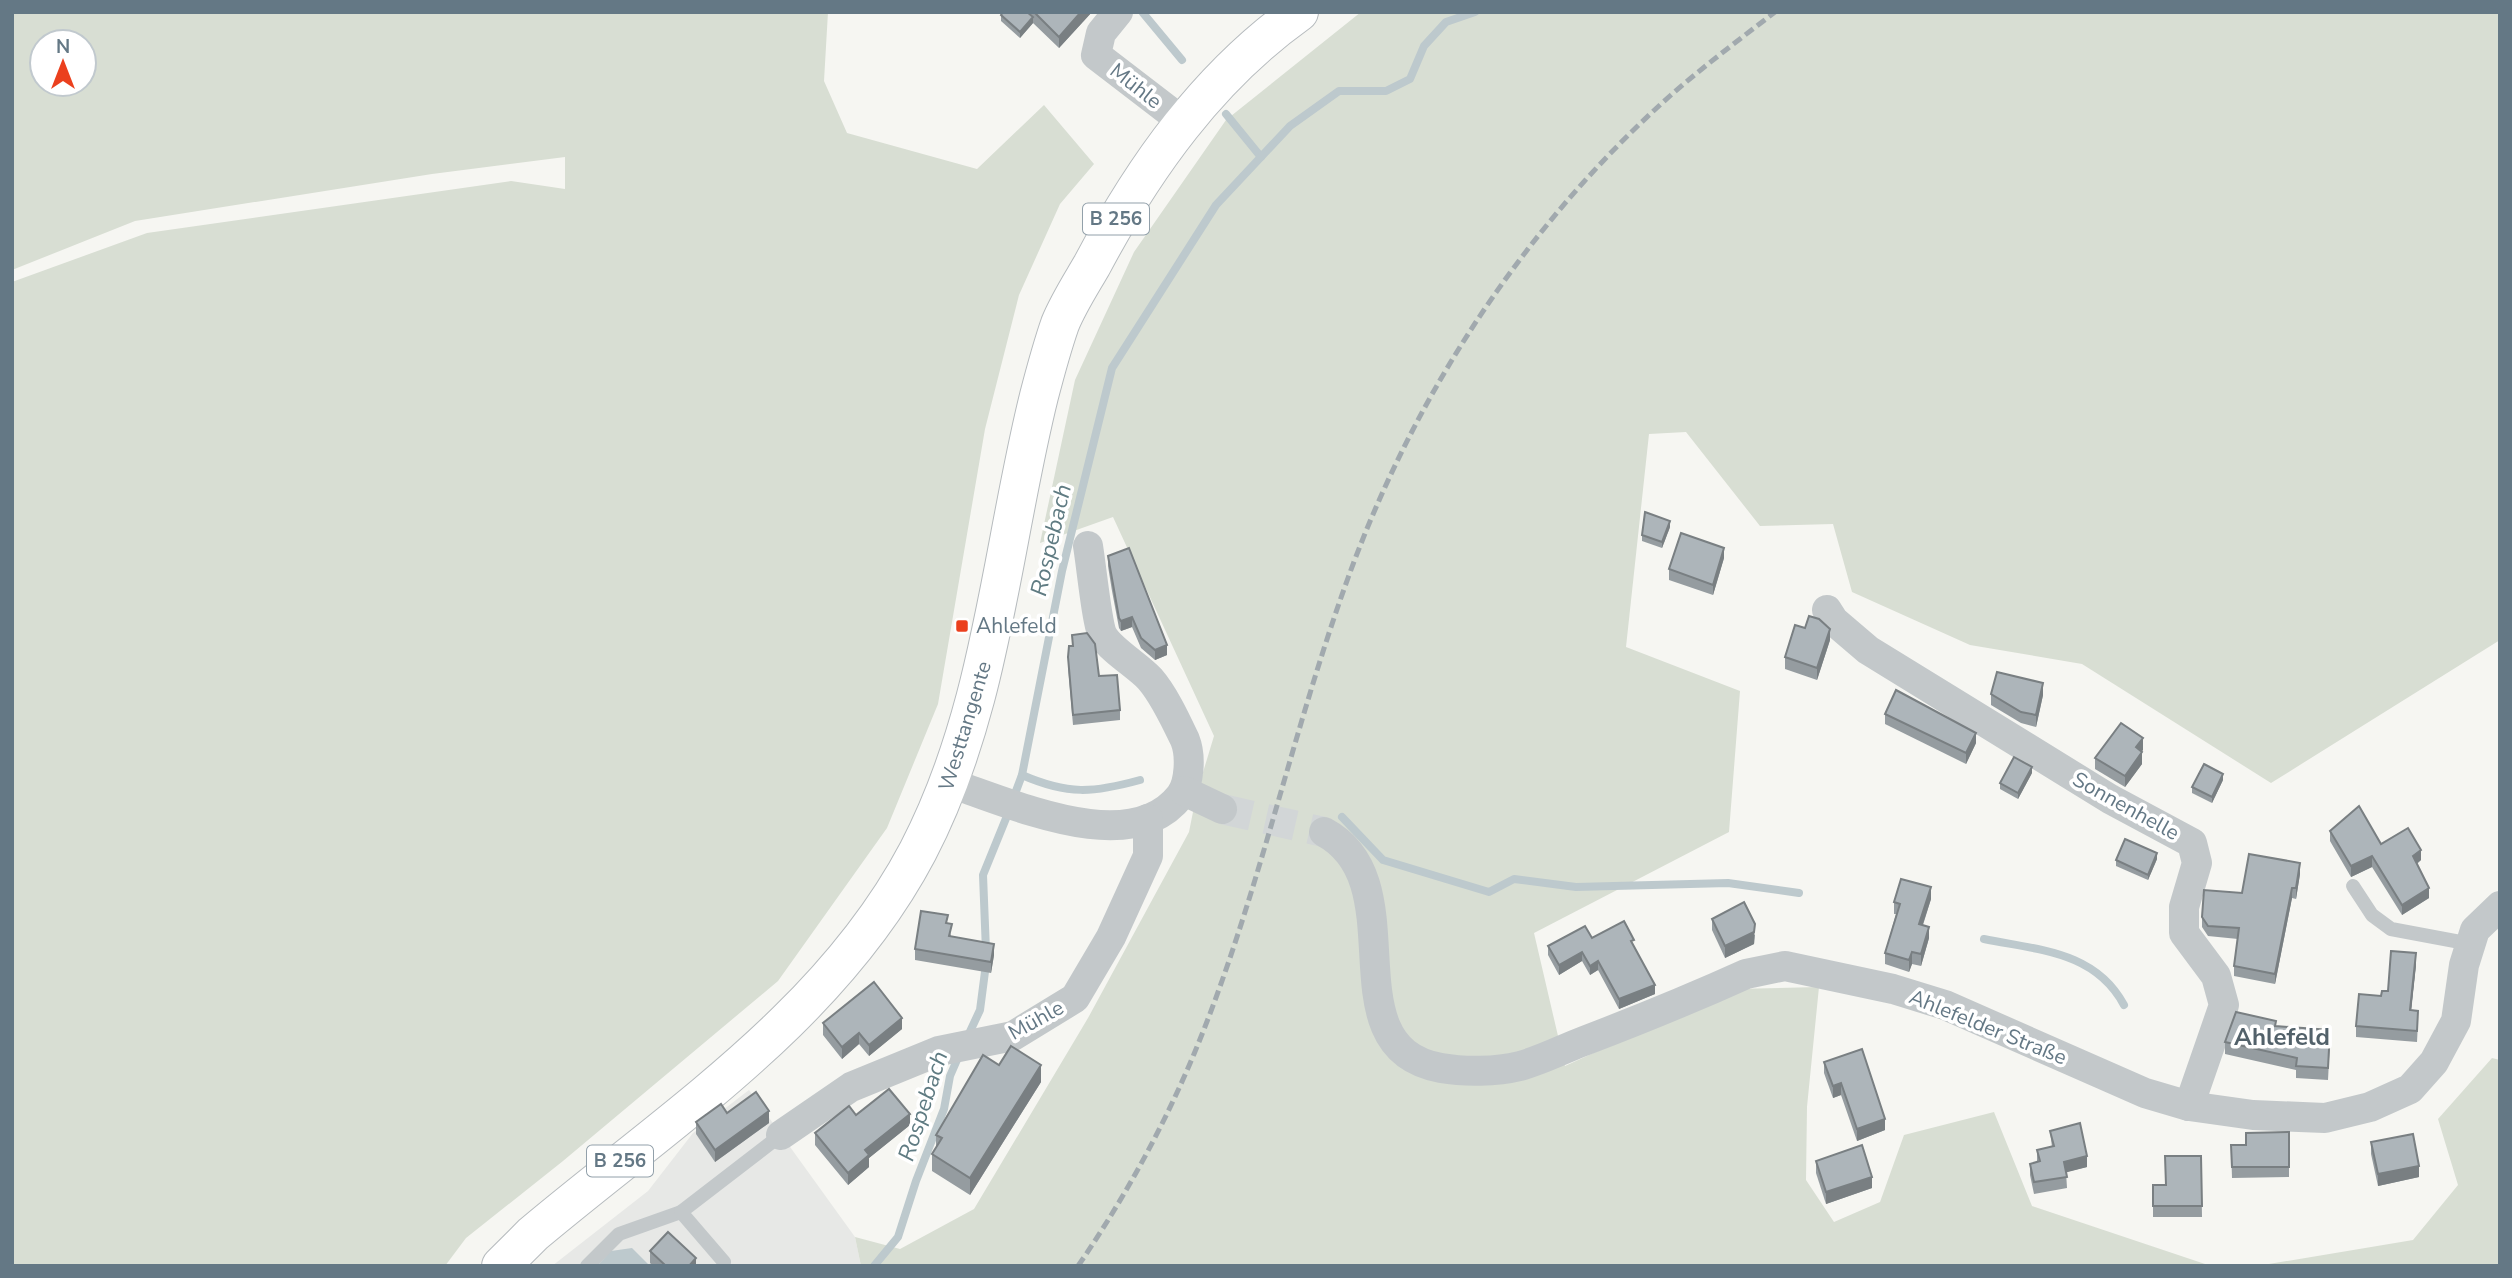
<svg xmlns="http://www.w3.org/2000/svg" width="2512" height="1278" font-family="'Nunito Sans',sans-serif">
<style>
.built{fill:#e7e8e6}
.green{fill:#d8ded3;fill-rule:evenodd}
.water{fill:#bdc9cd}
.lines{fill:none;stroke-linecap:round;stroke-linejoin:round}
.stream{stroke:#bdc9cd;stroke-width:8}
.street-tunnel{stroke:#d2d6d7;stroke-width:30;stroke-dasharray:30 15;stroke-linecap:butt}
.primary-casing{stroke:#b6bbbe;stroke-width:40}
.lane{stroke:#c3c8ca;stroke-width:14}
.street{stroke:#c3c8ca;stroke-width:30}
.primary{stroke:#fff;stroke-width:38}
.rail{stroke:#a1a9ae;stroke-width:5;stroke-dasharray:10 5;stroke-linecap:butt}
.wall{fill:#959ca0}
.shaded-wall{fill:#797f82}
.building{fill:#adb5ba;stroke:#797f82;stroke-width:2}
.poi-dot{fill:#eb401e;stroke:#fff;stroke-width:2.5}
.labels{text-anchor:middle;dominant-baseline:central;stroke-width:7;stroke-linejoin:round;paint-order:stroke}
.shield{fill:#fff;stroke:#92a0aa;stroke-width:2}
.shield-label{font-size:19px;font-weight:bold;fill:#647885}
.street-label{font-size:21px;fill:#647885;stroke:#fff}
.poi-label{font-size:21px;fill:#647885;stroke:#fff;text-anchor:start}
.water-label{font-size:23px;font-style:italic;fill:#5f7b82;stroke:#fff}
.quarter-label{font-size:24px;font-weight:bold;fill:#52616a;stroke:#fff}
</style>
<rect width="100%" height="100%" fill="#f6f6f2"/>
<polygon class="built" points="749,1090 855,1237 861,1266 552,1266 648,1191 693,1133"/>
<g class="green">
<path d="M12,12H828L824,81L847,133L977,169L1044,105L1094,164L1060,204L1019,295L985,429L938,704L887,828L778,981L563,1161L466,1238L445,1266H12V282L147,233L511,181L565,189V157L432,174L135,221L12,270ZM84,42V84H42V42Z"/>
<polygon points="1361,12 2500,12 2500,640 2271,783 2082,664 1970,645 1852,592 1833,524 1760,526 1686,432 1649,434 1626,647 1740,691 1729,832 1534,933 1565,1066 1733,989 1819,987 1807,1107 1806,1180 1834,1222 1880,1202 1904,1135 1994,1112 2032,1206 2211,1266 861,1266 855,1237 900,1249 974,1209 1088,1018 1189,832 1197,792 1214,736 1113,517 1040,543 1075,380 1134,252 1226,120"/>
<polygon points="2492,1058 2500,1060 2500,1266 2257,1266 2413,1240 2458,1185 2438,1119"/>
</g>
<polygon class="water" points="632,1248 650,1266 597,1266 611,1251"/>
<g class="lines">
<g class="stream">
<polyline points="1143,13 1182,60"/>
<polyline points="1226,114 1261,157"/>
<path d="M1022,775C1068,795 1093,793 1140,780"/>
<polyline points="1013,799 1022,775 1062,571 1112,368 1216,205 1290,126 1339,91 1386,91 1410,79 1424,46 1446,22 1475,12"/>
<polyline points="1342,817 1383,860 1489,892 1514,879 1576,887 1728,883 1799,893"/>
<path d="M1984,939C2038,950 2095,951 2124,1005"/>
<polyline points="986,951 983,875 1009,811"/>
<polyline points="967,1038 980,1010 986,964"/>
<polyline points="874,1266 898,1237 916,1181 944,1109 950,1076 960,1053"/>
</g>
<polyline class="street-tunnel" points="1222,809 1324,832"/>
<g class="primary-casing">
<path id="primary" d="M501,1266L533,1234C671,1118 832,1015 918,851C992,709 1001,549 1039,396C1045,373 1052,347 1060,324C1068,304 1081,284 1092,265C1144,167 1208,77 1299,12"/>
</g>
<g class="lane">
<polyline points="2353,886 2372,915 2391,929 2471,944"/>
<polyline points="587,1266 619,1234 681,1212"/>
<polyline points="723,1266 724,1262 681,1212 781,1135"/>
</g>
<g class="street">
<polyline points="1118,12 1101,33 1096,55 1182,121"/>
<polyline points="1827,610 1834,621 1868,650 2110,799 2192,843 2197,863 2184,907 2184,933 2216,976 2224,1005 2189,1106"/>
<path d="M949,783C1010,802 1130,860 1180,796C1190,783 1191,755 1185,740C1176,721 1164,695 1150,679C1138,666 1111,650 1103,636C1097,625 1091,563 1088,546"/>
<polyline points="1184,791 1222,809"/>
<path d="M1324,832C1419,883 1325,1047 1441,1068C1464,1072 1496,1072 1520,1066C1542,1060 1563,1049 1584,1041C1639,1020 1693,998 1746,974L1785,966L1893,989L1945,1005L2145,1093L2189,1106L2253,1115L2325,1118L2370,1107L2410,1089L2434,1062L2456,1021L2464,965L2475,930L2500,906"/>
<polyline points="781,1135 851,1087 939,1051 1013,1036 1075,998 1111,937 1148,856 1148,819"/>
</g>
<use href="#primary" class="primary"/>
<path class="rail" d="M1078,1266C1124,1199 1163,1128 1194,1054C1258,900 1291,735 1348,578C1414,395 1525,225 1671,95C1704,66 1740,39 1775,12"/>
</g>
<g class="wall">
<polygon points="1003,12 1092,12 1059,48 1033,23 1020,38 1001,21 1001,15"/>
<polygon points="1670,527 1662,548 1642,541 1642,535"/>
<polygon points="1108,556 1167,655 1155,660 1141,648 1132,627 1121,631 1119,628 1112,591 1108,566"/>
<polygon points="1724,558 1713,595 1669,580 1669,569"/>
<polygon points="1072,635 1099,676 1120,710 1120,720 1073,725 1068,667 1068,657 1072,646"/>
<polygon points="1830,640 1817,680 1785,669 1785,657"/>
<polygon points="1991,694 2043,695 2036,727 2021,723 1991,705"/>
<polygon points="1885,714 1976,743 1966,764 1885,724"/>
<polygon points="2143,750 2141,751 2142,764 2125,787 2095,769 2095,758"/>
<polygon points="2032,773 2018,799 2000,789 2000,783"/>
<polygon points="2223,780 2212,803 2192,793 2192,787"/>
<polygon points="2330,831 2381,844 2421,860 2417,864 2429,898 2402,915 2372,867 2351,877 2330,841"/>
<polygon points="2157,859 2148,880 2116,866 2116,860"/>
<polygon points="2300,874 2296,899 2292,898 2275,984 2234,976 2234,966 2238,939 2208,936 2202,927 2202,917 2242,893"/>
<polygon points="1931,899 1923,925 1929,938 1921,966 1912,964 1909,972 1885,964 1885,953 1896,914 1894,914 1894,902"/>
<polygon points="1712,919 1755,935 1754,944 1725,958 1712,930"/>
<polygon points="948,924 951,936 994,955 991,973 915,960 915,949"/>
<polygon points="1592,938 1634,946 1655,994 1619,1009 1598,970 1590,975 1582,961 1559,975 1548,955 1548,946"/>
<polygon points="2416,965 2411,1010 2418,1022 2417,1042 2356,1037 2356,1026 2381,996 2388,991"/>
<polygon points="823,1023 902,1029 869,1056 859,1044 842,1059 823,1035"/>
<polygon points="2276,1026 2330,1041 2328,1080 2296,1078 2296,1070 2225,1054 2225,1042"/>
<polygon points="1824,1062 1885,1130 1857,1141 1841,1095 1833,1098 1824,1073"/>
<polygon points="999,1065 1041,1082 970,1195 932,1171 932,1154 936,1148 936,1135"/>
<polygon points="727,1113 769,1123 715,1162 696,1134 696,1122"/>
<polygon points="856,1115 910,1125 869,1158 869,1167 848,1185 815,1145 815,1133"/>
<polygon points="2050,1131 2087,1167 2066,1172 2067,1188 2034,1194 2030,1175 2030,1164 2037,1162 2037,1150 2052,1147"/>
<polygon points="2289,1132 2289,1177 2232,1178 2231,1145 2246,1145"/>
<polygon points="2371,1142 2419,1177 2378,1186 2371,1154"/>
<polygon points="2201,1156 2202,1217 2153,1217 2153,1185 2165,1185"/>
<polygon points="1816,1161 1872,1188 1826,1204 1816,1173"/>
<polygon points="650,1251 696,1266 653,1266 650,1263"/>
</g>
<g class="shaded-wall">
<polygon points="1081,12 1092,12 1059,48 1059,37"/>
<polygon points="1033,17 1033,23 1020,38 1020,32"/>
<polygon points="1670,521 1670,527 1662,548 1662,542"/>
<polygon points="1724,548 1724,558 1713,595 1713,585"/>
<polygon points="1132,617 1132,627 1121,631 1121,621"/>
<polygon points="1830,629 1830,640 1817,680 1817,668"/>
<polygon points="1167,645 1167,655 1155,660 1155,650"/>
<polygon points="2043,683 2043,695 2036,727 2036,715"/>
<polygon points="1976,733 1976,743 1966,764 1966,753"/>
<polygon points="2143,738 2143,750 2136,759 2136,747"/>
<polygon points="2142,752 2142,764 2125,787 2125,776"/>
<polygon points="2032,767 2032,773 2018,799 2018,793"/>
<polygon points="2223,774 2223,780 2212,803 2212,797"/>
<polygon points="2421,850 2421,860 2413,866 2413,856"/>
<polygon points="2157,853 2157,859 2148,880 2148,875"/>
<polygon points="2372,856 2372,867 2351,877 2351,866"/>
<polygon points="2300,863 2300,874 2296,899 2296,888"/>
<polygon points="1931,887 1931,899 1919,936 1919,924"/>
<polygon points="2292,888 2292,898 2275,984 2275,974"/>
<polygon points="2429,888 2429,898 2402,915 2402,905"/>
<polygon points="1755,924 1754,944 1725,958 1725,946"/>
<polygon points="1929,927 1929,938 1921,966 1921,954"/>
<polygon points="994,944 994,955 991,973 991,962"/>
<polygon points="1582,952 1582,961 1559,975 1559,965"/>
<polygon points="1912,952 1912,964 1909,972 1909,960"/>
<polygon points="2416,953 2416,965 2410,1022 2410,1010"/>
<polygon points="1598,961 1598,970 1590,975 1590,966"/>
<polygon points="1655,985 1655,994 1619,1009 1619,999"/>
<polygon points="902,1018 902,1029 869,1056 869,1045"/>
<polygon points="859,1033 859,1044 842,1059 842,1047"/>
<polygon points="1041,1065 1041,1082 970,1195 970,1178"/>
<polygon points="1841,1083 1841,1095 1833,1098 1833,1086"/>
<polygon points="769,1111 769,1123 715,1162 715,1150"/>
<polygon points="910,1114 910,1125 869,1158 869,1167 848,1185 848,1173 865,1150"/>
<polygon points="1885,1119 1885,1130 1857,1141 1857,1129"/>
<polygon points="2087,1156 2087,1167 2064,1173 2064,1162"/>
<polygon points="2419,1166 2419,1177 2378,1186 2378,1174"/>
<polygon points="1872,1177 1872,1188 1826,1204 1826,1192"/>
<polygon points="696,1258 696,1266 689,1266"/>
</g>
<g class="building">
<polygon points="1003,12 1027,12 1033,17 1020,32 1001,15"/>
<polygon points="1034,12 1081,12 1059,37"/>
<polygon points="1645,512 1670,521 1662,542 1642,535"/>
<polygon points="1681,533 1724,548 1713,585 1669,569"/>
<polygon points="1129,548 1167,645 1155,650 1141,638 1132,617 1121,621 1119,618 1108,556"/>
<polygon points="1809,616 1819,619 1830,629 1817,668 1785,657 1795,625 1805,628"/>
<polygon points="1087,633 1095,644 1099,676 1117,675 1120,710 1073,715 1068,657 1069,646 1073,646 1072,635"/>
<polygon points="1997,672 2043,683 2036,715 2021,712 1991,694"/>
<polygon points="1896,690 1976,733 1966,753 1885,714"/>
<polygon points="2121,723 2143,738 2136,747 2142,752 2125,776 2095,758"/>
<polygon points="2014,757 2032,767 2018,793 2000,783"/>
<polygon points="2204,764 2223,774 2212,797 2192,787"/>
<polygon points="2359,806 2381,844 2408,828 2421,850 2413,856 2429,888 2402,905 2372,856 2351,866 2330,831"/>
<polygon points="2125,839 2157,853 2148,875 2116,860"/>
<polygon points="2249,854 2300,863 2296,888 2292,888 2275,974 2234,966 2239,928 2208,926 2202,917 2204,890 2242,893"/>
<polygon points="1901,879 1931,887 1919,924 1929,927 1921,954 1912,952 1909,960 1885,953 1900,904 1894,902"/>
<polygon points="1744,902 1755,924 1754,932 1725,946 1712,919"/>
<polygon points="921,911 948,915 946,923 952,924 949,936 994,944 991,962 915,949"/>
<polygon points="1624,921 1634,940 1631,941 1655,985 1619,999 1598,961 1590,966 1582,952 1559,965 1548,946 1585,926 1592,938"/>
<polygon points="2391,951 2416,953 2410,1010 2418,1011 2417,1031 2356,1026 2359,994 2381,996 2382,991 2388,991"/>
<polygon points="874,982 902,1018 869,1045 859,1033 842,1047 823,1023"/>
<polygon points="2236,1012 2276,1021 2275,1026 2330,1030 2328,1068 2296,1066 2297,1058 2225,1042"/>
<polygon points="1011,1046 1041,1065 970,1178 932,1154 942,1138 936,1135 983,1055 999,1065"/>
<polygon points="1862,1049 1885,1119 1857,1129 1841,1083 1833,1086 1824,1062"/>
<polygon points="889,1089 910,1114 865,1150 869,1155 848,1173 815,1133 849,1106 856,1115"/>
<polygon points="756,1092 769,1111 715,1150 696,1122 721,1104 727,1113"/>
<polygon points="2080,1123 2087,1156 2064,1162 2067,1177 2034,1182 2030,1164 2040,1161 2037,1150 2054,1146 2050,1131"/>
<polygon points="2289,1132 2289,1167 2232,1167 2231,1145 2246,1145 2246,1133"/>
<polygon points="2413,1134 2419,1166 2378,1174 2371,1142"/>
<polygon points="1862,1145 1872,1177 1826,1192 1816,1161"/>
<polygon points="2165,1156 2201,1156 2202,1206 2153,1206 2153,1185 2166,1185"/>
<polygon points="668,1232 696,1258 689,1266 666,1266 650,1251"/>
</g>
<rect class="poi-dot" x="955" y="619" width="14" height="14" rx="3.5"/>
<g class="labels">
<g class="shield">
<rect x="1083" y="203.5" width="66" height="31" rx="5"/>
<rect x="587" y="1145.5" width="66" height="31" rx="5"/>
</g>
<g class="shield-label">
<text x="1116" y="219">B 256</text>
<text x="620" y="1161">B 256</text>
</g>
<g class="street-label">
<text transform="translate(1136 86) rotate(38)">Mühle</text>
<text transform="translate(965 726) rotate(-73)">Westtangente</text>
<text transform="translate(2126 806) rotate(29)">Sonnenhelle</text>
<text transform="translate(1036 1020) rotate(-29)">Mühle</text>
<text transform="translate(1988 1027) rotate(22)">Ahlefelder Straße</text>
</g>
<g class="poi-label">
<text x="976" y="626">Ahlefeld</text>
</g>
<g class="water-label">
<text transform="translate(1051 540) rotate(-77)">Rospebach</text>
<text transform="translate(923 1106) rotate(-72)">Rospebach</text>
</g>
<g class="quarter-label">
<text x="2282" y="1037">Ahlefeld</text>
</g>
</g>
<rect width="2512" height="1278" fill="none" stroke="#647885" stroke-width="28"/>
<g transform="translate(63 63)"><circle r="33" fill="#ffffff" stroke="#c1c9ce" stroke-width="2"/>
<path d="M0-5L12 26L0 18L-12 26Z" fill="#eb401e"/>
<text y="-10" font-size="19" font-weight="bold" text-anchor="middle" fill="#647885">N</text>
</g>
</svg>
